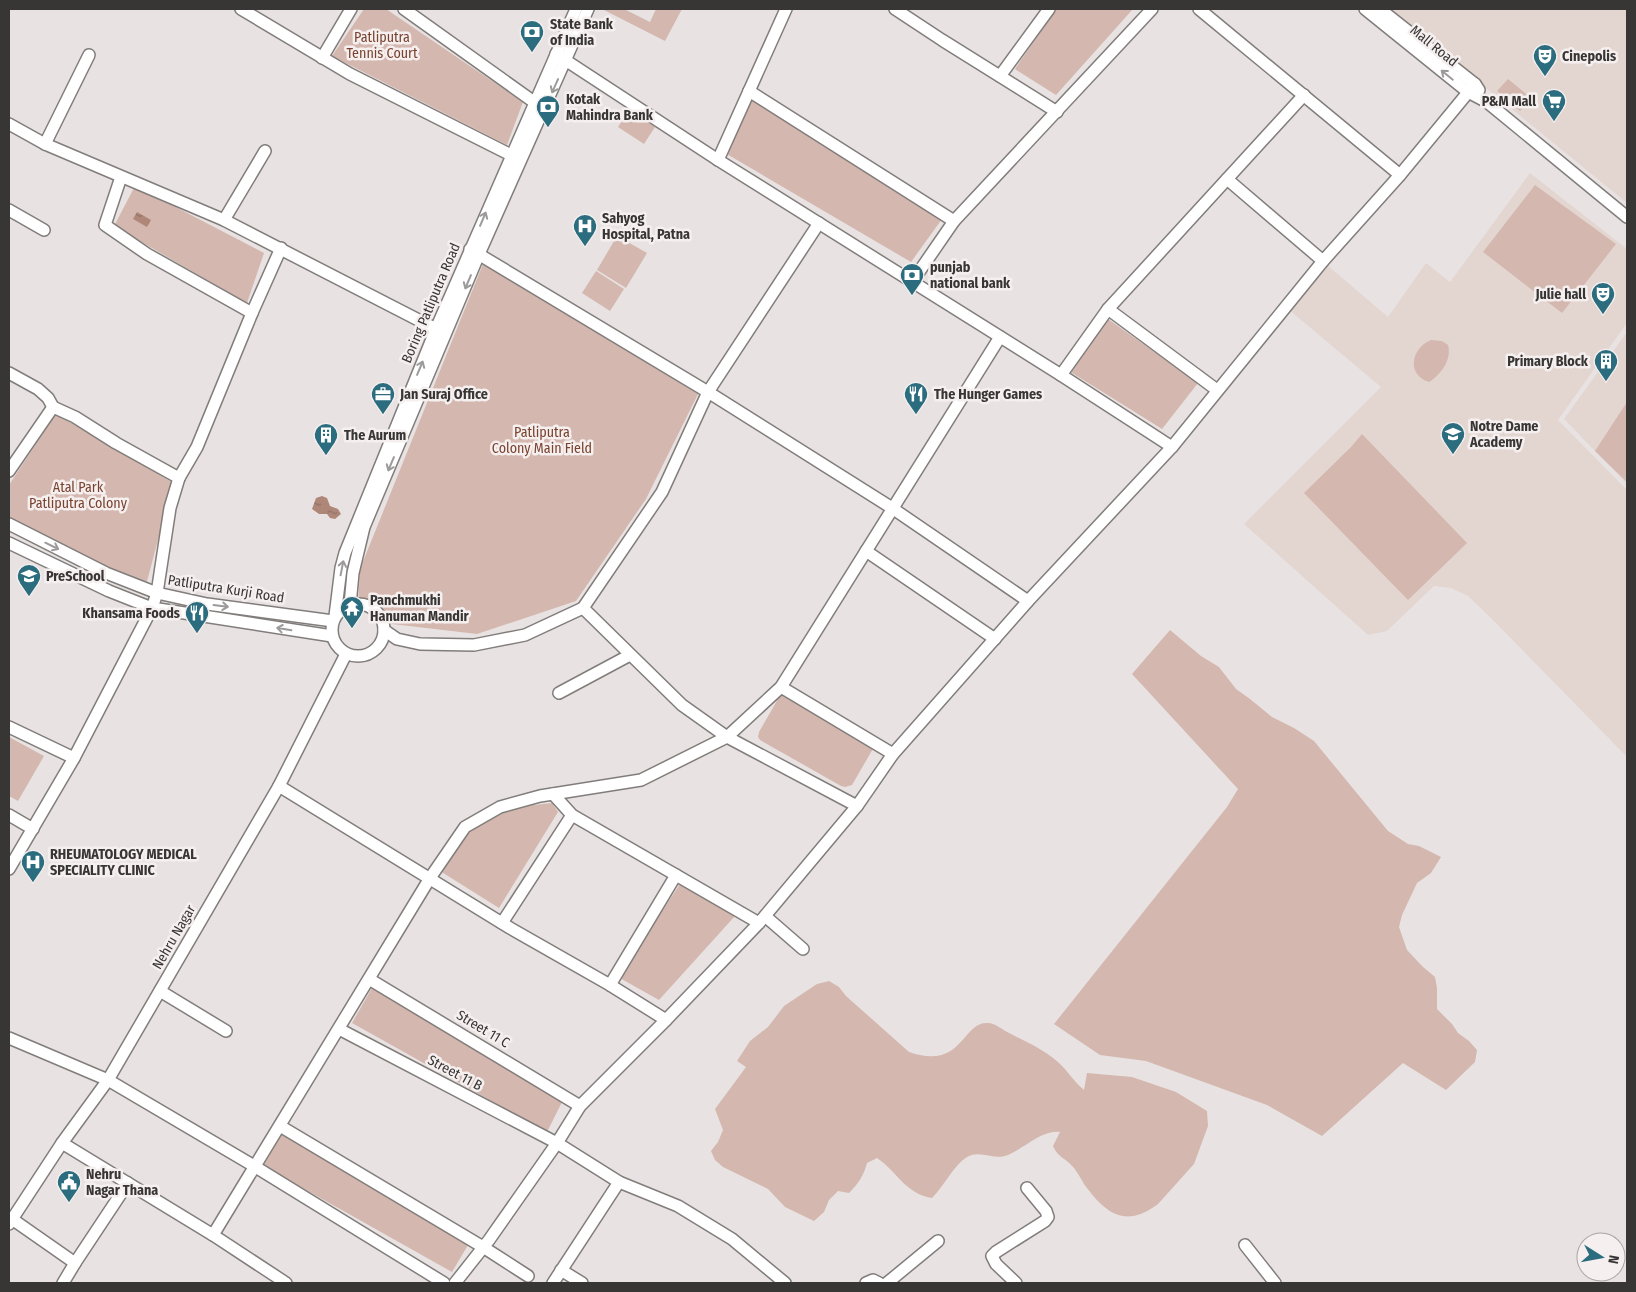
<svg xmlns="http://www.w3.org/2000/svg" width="1636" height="1292" font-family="'Fira Sans Condensed',sans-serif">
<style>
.built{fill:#e3d6d1}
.green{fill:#d4b7ae}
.water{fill:url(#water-ripples)}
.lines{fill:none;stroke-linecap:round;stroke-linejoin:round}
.minor-casing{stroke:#817d7b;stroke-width:14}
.minor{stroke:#fff;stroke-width:11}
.oneway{stroke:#9c9a9a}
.labels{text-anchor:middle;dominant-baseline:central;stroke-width:5;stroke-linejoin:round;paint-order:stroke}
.poi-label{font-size:14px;font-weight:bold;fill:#383635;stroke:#f5f0ef;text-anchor:start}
.park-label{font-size:14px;fill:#7a422e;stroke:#f5f0ef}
.street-label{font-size:14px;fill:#383635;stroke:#f5f0ef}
</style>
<defs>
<pattern id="water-ripples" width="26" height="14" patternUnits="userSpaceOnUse" patternTransform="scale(1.25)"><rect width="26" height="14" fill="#af8779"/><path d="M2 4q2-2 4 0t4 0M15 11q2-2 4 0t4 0" fill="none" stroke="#8f6f64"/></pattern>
</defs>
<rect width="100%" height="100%" fill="#e8e3e2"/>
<g class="built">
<polygon points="1389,9 1627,9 1627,203"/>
<polygon points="1530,173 1627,249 1627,323 1558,420 1627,490 1627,757 1494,621 1468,596 1451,588 1434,586 1387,631 1368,635 1244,524 1381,387 1288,309 1327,265 1388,317 1426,263 1450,282"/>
<polygon points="1627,332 1627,484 1564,419"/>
</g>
<g class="green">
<polygon points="364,9 386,9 523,102 507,145 332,56"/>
<polygon points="602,9 624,9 650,22 656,9 682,9 665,41"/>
<polygon points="1056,9 1133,9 1056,95 1015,69"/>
<polygon points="1508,79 1531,98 1520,111 1497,91"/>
<polygon points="751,97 942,219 911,262 725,153"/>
<polygon points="629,110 655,127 644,144 618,127"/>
<polygon points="1535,185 1616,244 1562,313 1483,252"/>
<polygon points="135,186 264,253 247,303 114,226"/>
<polygon points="617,236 647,253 626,288 597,270"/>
<polygon points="483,264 698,394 646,499 576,601 477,634 392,624 374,610 358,606 360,569"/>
<polygon points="596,271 624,289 610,311 582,293"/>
<polygon points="1108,319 1198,383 1162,429 1069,371"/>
<path d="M1431,340L1442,341L1448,345C1452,360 1441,374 1429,382C1406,375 1411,348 1431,340Z"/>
<polygon points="1627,402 1627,482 1595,451"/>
<polygon points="56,414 173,483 145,589 9,526 9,485"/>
<polygon points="1362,434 1467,543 1408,600 1304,493 1351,447"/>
<polygon points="1170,630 1201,656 1219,667 1236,689 1250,699 1272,717 1294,728 1314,741 1388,831 1408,844 1419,846 1441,857 1431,873 1417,883 1402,915 1399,927 1407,950 1423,967 1435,977 1437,988 1437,1009 1452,1024 1458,1033 1469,1041 1477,1050 1475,1062 1446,1090 1403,1063 1322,1136 1267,1105 1146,1061 1100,1055 1054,1024 1227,807 1238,789 1132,674"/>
<polygon points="782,692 874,747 852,785 845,787 841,786 760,740 758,737 759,732"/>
<polygon points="9,737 44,756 18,801 9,796"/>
<path d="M552,803L558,812L499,908L440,871C454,848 473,824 499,812C511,806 539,805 552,803Z"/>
<polygon points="680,884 735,916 659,1000 618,977"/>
<path d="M829,981L839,987L846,996L909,1052C963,1071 962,1021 988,1023C995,1023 1003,1030 1009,1033C1026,1042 1043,1049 1058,1062C1068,1071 1074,1082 1084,1090L1087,1073L1132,1077L1176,1092L1207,1111L1208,1126L1194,1164L1158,1204C1125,1229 1105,1213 1084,1184C1081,1179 1078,1173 1074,1168C1066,1158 1058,1158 1053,1146L1060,1132C1041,1130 1025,1148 1008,1155C994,1161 981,1149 967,1157C953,1166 944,1186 932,1198C904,1193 898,1172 877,1158L867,1163C864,1175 858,1184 849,1193L838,1191L829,1200L824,1212L814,1221L785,1207L768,1189L723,1167L715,1160L711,1151L718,1142L723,1130L715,1109L746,1067L737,1061L750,1041L768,1027L784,1006L817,984Z"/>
<polygon points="372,988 563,1100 547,1132 352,1023"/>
<polygon points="281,1131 468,1245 452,1272 260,1164"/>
</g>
<g class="water">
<polygon points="137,212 151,220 147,227 133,219"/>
<polygon points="322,496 327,498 330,506 338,509 341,514 335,519 330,518 327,514 319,514 312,509 316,498"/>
</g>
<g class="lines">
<g class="minor-casing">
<g id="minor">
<polyline points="241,9 350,74 511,155"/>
<polyline points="404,9 534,102"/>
<polyline points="895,9 942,40 1057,112"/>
<polyline points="1199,9 1400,175"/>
<polyline points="1365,9 1468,92 1487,102 1627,217"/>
<polyline points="1380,9 1475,84 1479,90"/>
<polyline points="556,54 718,160 1061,375 1172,447"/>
<polyline points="322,58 351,9"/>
<polyline points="1000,76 1049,9"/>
<polyline points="749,91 954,221"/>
<polyline points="9,124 45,144 224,220 436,329"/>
<polyline points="45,144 89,55"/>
<polyline points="718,160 786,9"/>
<polyline points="121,177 105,225 147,254 252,313"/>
<polyline points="1227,179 1323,261"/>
<polyline points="9,210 44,230"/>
<polyline points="224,220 265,151"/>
<polyline points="470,249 708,392 892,508 1028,601"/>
<polyline points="912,282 954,221 1152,9"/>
<polyline points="1108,309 1217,390"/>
<polyline points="9,373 38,389 48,398 53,407 75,417 116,443 179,478"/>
<polyline points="1061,375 1108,309 1304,95"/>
<polyline points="9,471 53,407"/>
<polyline points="9,524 106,573 157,593 207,604 333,621"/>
<polyline points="9,543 109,591 152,608 332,636"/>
<polyline points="866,551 995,639"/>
<circle cx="358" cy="630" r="26"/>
<polyline points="350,605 353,573 364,527 479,254 588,9"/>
<polyline points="583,608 682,705 727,737 857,806"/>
<polyline points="335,616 341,568 345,553 436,329 576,9"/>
<polyline points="384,630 397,639 420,644 474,645 525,635 583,608 662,492 708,392 819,223"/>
<polyline points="781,687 893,754"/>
<polyline points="559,693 630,655"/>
<polyline points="9,727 74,758"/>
<polyline points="279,786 510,928 610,985 666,1020"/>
<polyline points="553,794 572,815 759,923"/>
<polyline points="9,815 33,829"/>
<polyline points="9,869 74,758 152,608 157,593 170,508 179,478 197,447 252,313 281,248"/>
<polyline points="765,916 803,949"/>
<polyline points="502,923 572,815"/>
<polyline points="369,979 580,1106"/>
<polyline points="610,985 676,875"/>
<polyline points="160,991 226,1031"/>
<polyline points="339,1029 557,1143 619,1182 678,1206 732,1239 785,1283"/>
<polyline points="9,1038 108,1080 254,1166 444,1283"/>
<polyline points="280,1126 483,1247 528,1276"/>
<polyline points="62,1143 213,1235 286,1283"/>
<polyline points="12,1219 75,1263 128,1183"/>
<polyline points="9,1224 62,1143 108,1080 279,786 346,654"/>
<polyline points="213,1235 430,878 465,827 500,807 540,796 641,780 727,737 781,687 1000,337"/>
<polyline points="1245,1245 1275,1283"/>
<polyline points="561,1270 582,1283"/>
<polyline points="63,1283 75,1263"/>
<polyline points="455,1283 489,1240 557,1143 580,1106 666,1020 759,923 857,806 893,754 1028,601 1172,447 1323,261 1400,175 1475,84"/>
<polyline points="553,1283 619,1182"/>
<polyline points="866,1283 873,1280 879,1283"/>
<polyline points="887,1283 938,1241"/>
<polyline points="1016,1283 996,1264 992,1256 996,1252 1045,1221 1048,1217 1046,1211 1027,1188"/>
</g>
</g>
<use href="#minor" class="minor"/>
</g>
<defs><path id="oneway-shaft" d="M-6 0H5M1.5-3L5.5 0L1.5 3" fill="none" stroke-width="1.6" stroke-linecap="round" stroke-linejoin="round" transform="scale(1.25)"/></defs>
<g class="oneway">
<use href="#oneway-shaft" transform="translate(1447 75) rotate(-141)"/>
<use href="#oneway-shaft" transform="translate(555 86) rotate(114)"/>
<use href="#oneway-shaft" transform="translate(483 219) rotate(-67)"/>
<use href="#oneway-shaft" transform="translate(468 282) rotate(113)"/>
<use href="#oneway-shaft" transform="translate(420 368) rotate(-67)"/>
<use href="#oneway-shaft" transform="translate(391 464) rotate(113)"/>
<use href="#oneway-shaft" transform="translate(52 546) rotate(26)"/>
<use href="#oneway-shaft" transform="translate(342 568) rotate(-79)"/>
<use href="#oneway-shaft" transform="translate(221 606) rotate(7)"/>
<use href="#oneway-shaft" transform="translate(284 629) rotate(-171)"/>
</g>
<defs>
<g id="bank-pin" transform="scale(1.25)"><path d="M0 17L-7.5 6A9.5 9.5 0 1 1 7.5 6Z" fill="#2b6c7f" stroke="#f5f0ef"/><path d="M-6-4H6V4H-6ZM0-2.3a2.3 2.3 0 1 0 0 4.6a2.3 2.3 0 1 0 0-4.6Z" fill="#fff"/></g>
<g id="theatre-pin" transform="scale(1.25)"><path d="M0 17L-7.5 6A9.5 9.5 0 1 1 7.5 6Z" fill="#2b6c7f" stroke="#f5f0ef"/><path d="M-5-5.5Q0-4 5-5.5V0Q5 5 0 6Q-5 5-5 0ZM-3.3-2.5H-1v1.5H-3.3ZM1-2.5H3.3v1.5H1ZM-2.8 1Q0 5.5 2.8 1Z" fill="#fff"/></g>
<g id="supermarket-pin" transform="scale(1.25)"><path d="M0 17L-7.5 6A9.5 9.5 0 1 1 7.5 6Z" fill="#2b6c7f" stroke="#f5f0ef"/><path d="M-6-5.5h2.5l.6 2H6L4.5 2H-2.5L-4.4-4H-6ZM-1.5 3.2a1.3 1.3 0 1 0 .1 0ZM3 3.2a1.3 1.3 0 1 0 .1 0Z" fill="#fff"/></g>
<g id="hospital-pin" transform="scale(1.25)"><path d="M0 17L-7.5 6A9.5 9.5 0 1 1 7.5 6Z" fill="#2b6c7f" stroke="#f5f0ef"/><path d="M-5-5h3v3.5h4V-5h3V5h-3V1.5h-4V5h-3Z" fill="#fff"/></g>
<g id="building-pin" transform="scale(1.25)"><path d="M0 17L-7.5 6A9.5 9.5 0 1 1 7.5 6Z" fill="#2b6c7f" stroke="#f5f0ef"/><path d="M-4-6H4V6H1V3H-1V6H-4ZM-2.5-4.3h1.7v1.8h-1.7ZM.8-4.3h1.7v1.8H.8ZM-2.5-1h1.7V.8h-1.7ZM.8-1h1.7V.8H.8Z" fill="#fff"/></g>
<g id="office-pin" transform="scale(1.25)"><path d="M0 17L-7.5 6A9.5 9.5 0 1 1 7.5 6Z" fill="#2b6c7f" stroke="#f5f0ef"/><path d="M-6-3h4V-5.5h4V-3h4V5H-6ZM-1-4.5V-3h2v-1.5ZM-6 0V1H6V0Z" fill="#fff"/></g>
<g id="restaurant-pin" transform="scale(1.25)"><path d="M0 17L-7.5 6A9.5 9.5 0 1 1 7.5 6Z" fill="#2b6c7f" stroke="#f5f0ef"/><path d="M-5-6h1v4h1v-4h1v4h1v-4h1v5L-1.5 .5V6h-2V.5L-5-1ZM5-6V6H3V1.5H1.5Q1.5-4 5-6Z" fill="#fff"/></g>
<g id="school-pin" transform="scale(1.25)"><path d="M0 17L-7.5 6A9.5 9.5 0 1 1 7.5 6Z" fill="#2b6c7f" stroke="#f5f0ef"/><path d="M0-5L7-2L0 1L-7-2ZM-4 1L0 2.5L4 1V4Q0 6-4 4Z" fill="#fff"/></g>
<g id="temple-pin" transform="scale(1.25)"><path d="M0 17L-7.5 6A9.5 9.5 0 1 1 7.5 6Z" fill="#2b6c7f" stroke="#f5f0ef"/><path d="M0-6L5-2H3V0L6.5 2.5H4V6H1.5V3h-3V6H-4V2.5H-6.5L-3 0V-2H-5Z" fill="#fff"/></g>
<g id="civic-pin" transform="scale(1.25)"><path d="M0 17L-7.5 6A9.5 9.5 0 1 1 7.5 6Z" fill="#2b6c7f" stroke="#f5f0ef"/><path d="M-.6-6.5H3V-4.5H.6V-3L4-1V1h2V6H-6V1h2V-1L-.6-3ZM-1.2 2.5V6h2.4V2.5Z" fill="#fff"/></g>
</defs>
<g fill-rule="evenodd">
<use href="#bank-pin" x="532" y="32"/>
<use href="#theatre-pin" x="1545" y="56"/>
<use href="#supermarket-pin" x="1554" y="101"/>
<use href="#bank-pin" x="548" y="107"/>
<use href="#hospital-pin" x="585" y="226"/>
<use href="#bank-pin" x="912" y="275"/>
<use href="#theatre-pin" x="1603" y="294"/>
<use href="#building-pin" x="1606" y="361"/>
<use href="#office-pin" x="383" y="394"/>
<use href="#restaurant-pin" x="916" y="394"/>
<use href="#school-pin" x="1453" y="434"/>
<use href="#building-pin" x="326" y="435"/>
<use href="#school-pin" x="29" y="576"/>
<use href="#temple-pin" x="352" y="608"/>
<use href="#restaurant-pin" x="197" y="613"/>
<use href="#hospital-pin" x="33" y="862"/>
<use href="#civic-pin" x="69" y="1182"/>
</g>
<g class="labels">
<g class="poi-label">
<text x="550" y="24">State Bank<tspan x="550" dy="16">of India</tspan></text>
<text x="1562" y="56">Cinepolis</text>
<text x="566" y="99">Kotak<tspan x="566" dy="16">Mahindra Bank</tspan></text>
<text x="1536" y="101" text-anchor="end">P&amp;M Mall</text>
<text x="602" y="218">Sahyog<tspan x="602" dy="16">Hospital, Patna</tspan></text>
<text x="930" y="267">punjab<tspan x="930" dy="16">national bank</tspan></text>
<text x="1586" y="294" text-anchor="end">Julie hall</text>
<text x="1588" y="361" text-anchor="end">Primary Block</text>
<text x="400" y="394">Jan Suraj Office</text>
<text x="934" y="394">The Hunger Games</text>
<text x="1470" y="426">Notre Dame<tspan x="1470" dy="16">Academy</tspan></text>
<text x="344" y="435">The Aurum</text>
<text x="46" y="576">PreSchool</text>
<text x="370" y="600">Panchmukhi<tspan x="370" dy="16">Hanuman Mandir</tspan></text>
<text x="180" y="613" text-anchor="end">Khansama Foods</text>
<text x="50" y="854">RHEUMATOLOGY MEDICAL<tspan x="50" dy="16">SPECIALITY CLINIC</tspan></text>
<text x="86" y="1174">Nehru<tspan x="86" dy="16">Nagar Thana</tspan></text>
</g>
<g class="park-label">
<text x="382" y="37">Patliputra<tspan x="382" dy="16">Tennis Court</tspan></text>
<text x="542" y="432">Patliputra<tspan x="542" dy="16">Colony Main Field</tspan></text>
<text x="78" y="487">Atal Park<tspan x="78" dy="16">Patliputra Colony</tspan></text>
</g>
<g class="street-label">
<text transform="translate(1434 46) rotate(39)">Mall Road</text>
<text transform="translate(431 303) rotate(-67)">Boring Patliputra Road</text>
<text transform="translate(226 589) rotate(9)">Patliputra Kurji Road</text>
<text transform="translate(174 937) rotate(-60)">Nehru Nagar</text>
<text transform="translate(483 1029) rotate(31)">Street 11 C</text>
<text transform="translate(455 1073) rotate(28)">Street 11 B</text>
</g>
</g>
<rect width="1636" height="1292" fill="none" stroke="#383635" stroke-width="20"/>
<g transform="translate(1601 1257) rotate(101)"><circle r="24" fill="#f5f0ef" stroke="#a9a6a5"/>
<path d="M0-4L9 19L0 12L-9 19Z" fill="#2b6c7f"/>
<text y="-8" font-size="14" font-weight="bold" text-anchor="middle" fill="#383635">N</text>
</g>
</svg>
